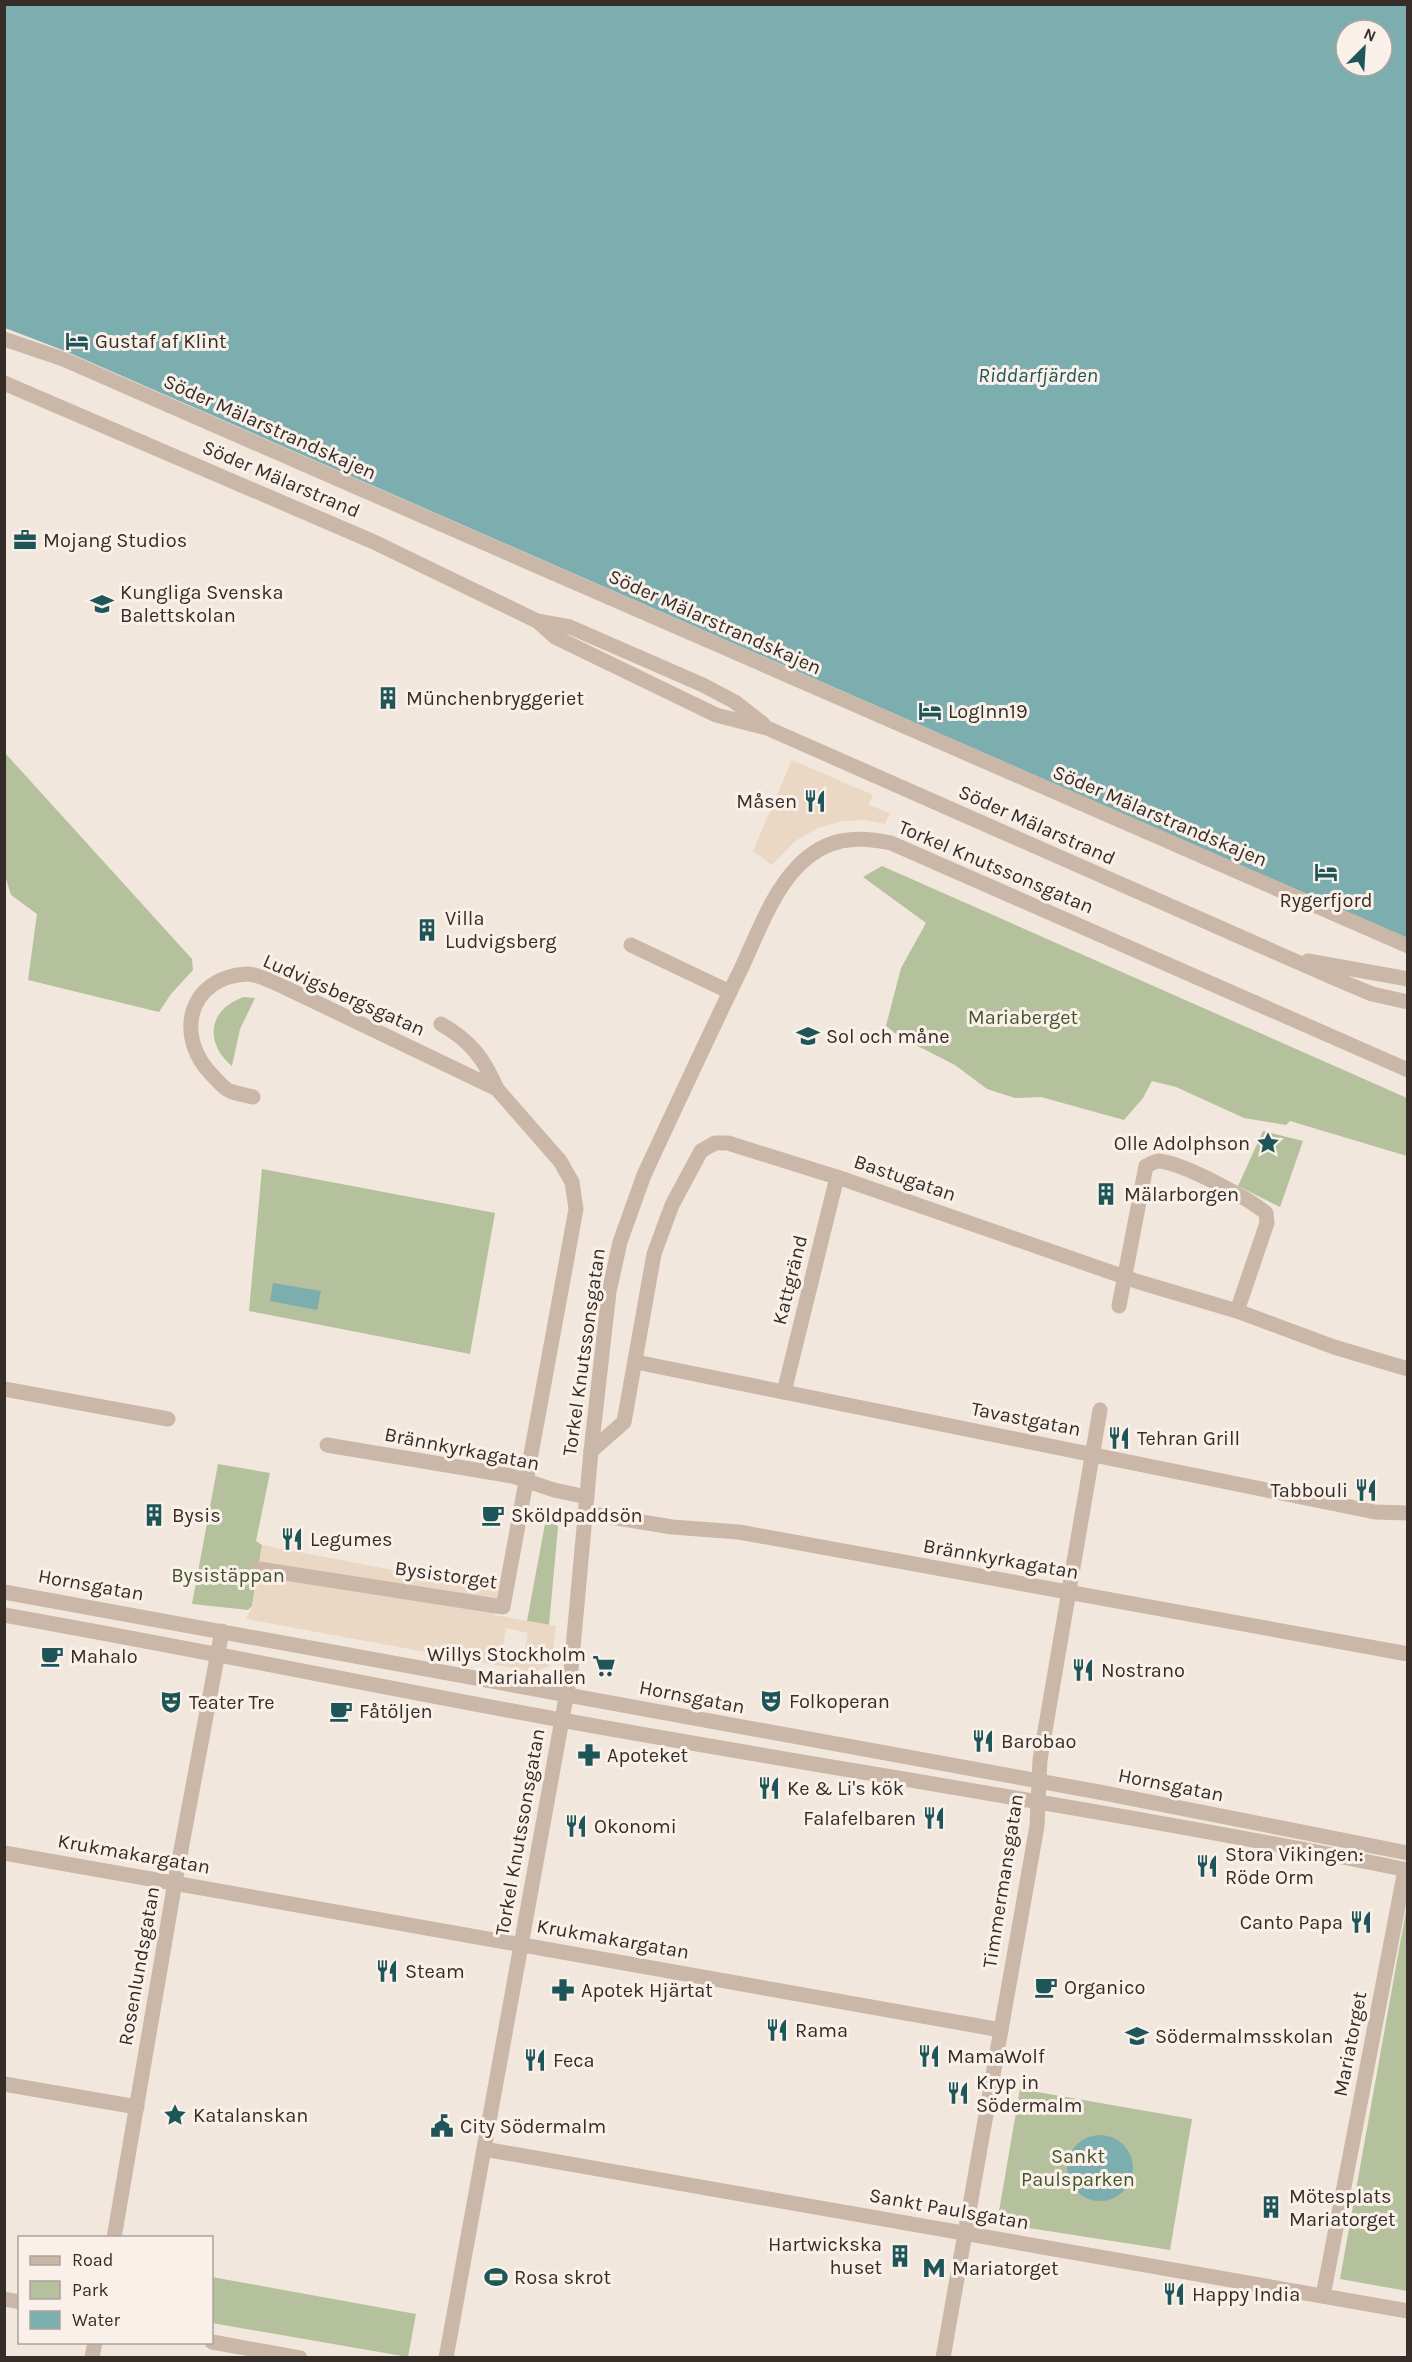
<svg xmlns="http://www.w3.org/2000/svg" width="1412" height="2362" font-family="Karla,sans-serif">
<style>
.green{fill:#b5c19c}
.plaza{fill:#ead8c4;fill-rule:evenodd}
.water{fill:#7caeaf;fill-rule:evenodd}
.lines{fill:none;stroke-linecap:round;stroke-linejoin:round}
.minor{stroke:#cab7a8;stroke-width:15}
.labels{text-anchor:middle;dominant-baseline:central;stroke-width:6;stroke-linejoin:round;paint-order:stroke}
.poi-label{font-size:20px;fill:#372d28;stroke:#f9f1e9;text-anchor:start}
.street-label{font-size:20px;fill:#372d28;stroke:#f9f1e9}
.park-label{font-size:20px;fill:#47552c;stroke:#f9f1e9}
.water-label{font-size:21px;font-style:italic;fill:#1e5558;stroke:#f9f1e9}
</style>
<rect width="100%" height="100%" fill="#f2e7dc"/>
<g class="green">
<polygon points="5,753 192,959 193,970 171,994 159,1012 28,980 37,914 11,895 5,876"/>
<polygon points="882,866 1407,1098 1407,1156 1290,1121 1286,1125 1244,1118 1176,1087 1152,1081 1143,1098 1124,1120 1041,1097 1015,1098 987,1089 955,1065 900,1037 886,1026 901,968 926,923 863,877"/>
<path d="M244,997L255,998L240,1029L232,1066C204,1043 208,1009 244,997Z"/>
<polygon points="1263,1131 1303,1141 1280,1207 1238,1186"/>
<polygon points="262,1169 495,1213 470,1354 249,1311"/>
<polygon points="218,1464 270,1473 256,1541 262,1545 252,1606 248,1610 192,1604"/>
<polygon points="548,1521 555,1522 558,1527 549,1625 527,1621 545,1524"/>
<polygon points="1407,1905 1407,2291 1340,2279"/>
<polygon points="1020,2089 1192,2119 1170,2250 997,2223"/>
<polygon points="212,2277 416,2314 408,2357 212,2323"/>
</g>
<g class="plaza">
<polygon points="792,760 873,795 869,805 890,813 885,824 865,820 843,821 818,828 795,841 772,865 753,851"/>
<path d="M262,1545L498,1590L494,1615L556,1626L552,1660L549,1666L534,1672L246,1619L252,1606ZM506,1628L528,1633L523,1656L502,1652Z"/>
</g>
<g class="water">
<path d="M4,5H1407V938L65,351L5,328ZM1346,30H1382V66H1346Z"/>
<polygon points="273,1283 321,1291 317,1310 270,1301"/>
<circle cx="1100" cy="2168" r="33"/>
</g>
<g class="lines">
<g class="minor">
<polyline points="4,339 63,359 1408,946"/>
<polyline points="4,383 374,542 537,621 570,627 703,685 735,702 763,724"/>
<polyline points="537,621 555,637 716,715 767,728 1336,979 1372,994 1408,1002"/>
<polyline points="631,945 730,992"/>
<polyline points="1308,961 1408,979"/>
<path d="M441,1024C471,1041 484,1059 497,1089"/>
<path d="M253,1097C246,1095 237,1094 230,1091C224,1089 218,1081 213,1076C174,1038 187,977 247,974C258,974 272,982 282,986L497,1089L560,1161L572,1182L576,1209L503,1607L259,1569"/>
<path d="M1119,1306L1146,1166C1151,1164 1155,1161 1159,1161C1183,1163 1248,1198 1266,1213L1267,1223L1237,1311"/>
<polyline points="636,1362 1375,1512 1408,1513"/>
<polyline points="4,1389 168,1419"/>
<polyline points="784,1392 837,1177"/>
<polyline points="327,1445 512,1476 554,1490 587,1497"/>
<polyline points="591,1451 624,1422 654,1254 672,1205 701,1151 715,1143 728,1143 846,1180 1139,1282 1237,1311 1334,1347 1408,1369"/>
<polyline points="586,1513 672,1527 739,1532 1408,1654"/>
<polyline points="4,1592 1099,1792 1408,1853"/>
<path d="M4,1615C190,1648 375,1686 561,1720C843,1771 1127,1813 1408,1870"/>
<polyline points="4,1853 1001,2030"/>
<polyline points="4,2084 137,2107"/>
<polyline points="484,2149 1408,2311"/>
<polyline points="114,2238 175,1882 222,1631"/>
<polyline points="1323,2296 1405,1870"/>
<polyline points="4,2299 20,2302"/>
<polyline points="212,2342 300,2358"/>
<polyline points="92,2358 95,2342"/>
<path d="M446,2358L571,1670L591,1451L609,1292L620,1242L644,1175C676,1106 708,1037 741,969C757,935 772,892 799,865C826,838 855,835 891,843L1408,1070"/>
<polyline points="943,2358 1037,1826 1040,1760 1100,1410"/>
</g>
</g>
<defs>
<g id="hotel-bare" transform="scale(1.8)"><path d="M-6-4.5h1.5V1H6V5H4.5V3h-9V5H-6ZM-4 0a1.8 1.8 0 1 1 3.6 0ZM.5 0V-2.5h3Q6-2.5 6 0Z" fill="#1e5558" stroke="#f9f1e9" stroke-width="2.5" paint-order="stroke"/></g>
<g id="office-bare" transform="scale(1.8)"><path d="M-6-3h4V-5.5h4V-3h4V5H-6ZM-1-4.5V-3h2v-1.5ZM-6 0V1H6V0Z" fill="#1e5558" stroke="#f9f1e9" stroke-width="2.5" paint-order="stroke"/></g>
<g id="school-bare" transform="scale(1.8)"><path d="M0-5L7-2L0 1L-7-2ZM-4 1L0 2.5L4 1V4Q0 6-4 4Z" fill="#1e5558" stroke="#f9f1e9" stroke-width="2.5" paint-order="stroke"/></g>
<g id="building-bare" transform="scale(1.8)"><path d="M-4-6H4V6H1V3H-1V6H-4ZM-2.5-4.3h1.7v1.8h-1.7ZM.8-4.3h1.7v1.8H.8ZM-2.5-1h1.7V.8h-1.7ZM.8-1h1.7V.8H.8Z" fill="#1e5558" stroke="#f9f1e9" stroke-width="2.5" paint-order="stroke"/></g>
<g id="restaurant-bare" transform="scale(1.8)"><path d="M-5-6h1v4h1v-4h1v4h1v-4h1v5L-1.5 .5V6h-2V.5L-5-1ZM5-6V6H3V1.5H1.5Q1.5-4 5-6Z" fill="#1e5558" stroke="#f9f1e9" stroke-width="2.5" paint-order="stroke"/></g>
<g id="sight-bare" transform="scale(1.8)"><path d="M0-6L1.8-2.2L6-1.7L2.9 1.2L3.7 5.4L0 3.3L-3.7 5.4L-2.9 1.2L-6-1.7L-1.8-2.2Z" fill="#1e5558" stroke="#f9f1e9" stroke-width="2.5" paint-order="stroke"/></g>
<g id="cafe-bare" transform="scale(1.8)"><path d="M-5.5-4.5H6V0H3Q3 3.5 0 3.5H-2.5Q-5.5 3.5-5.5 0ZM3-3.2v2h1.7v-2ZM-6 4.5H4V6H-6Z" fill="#1e5558" stroke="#f9f1e9" stroke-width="2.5" paint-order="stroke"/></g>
<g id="supermarket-bare" transform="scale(1.8)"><path d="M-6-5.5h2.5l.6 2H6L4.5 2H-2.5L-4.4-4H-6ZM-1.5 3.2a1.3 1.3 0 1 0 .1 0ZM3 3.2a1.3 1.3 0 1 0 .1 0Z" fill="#1e5558" stroke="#f9f1e9" stroke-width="2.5" paint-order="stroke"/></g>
<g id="theatre-bare" transform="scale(1.8)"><path d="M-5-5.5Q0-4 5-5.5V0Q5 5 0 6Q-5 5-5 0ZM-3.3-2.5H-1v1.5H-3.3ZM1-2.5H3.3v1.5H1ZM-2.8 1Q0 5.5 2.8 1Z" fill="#1e5558" stroke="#f9f1e9" stroke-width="2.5" paint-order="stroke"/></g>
<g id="pharmacy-bare" transform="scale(1.8)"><path d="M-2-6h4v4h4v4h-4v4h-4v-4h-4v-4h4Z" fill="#1e5558" stroke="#f9f1e9" stroke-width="2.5" paint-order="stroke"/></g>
<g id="civic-bare" transform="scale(1.8)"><path d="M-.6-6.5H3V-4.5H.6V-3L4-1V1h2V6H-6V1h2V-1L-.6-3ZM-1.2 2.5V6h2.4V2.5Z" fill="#1e5558" stroke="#f9f1e9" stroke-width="2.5" paint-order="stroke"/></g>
<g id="metro-bare" transform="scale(1.8)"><path d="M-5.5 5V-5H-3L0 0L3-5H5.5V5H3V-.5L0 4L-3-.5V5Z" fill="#1e5558" stroke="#f9f1e9" stroke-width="2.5" paint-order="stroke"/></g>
<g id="stadium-bare" transform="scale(1.8)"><path d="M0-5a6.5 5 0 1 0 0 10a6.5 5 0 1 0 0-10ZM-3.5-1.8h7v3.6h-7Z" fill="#1e5558" stroke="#f9f1e9" stroke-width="2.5" paint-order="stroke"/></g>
</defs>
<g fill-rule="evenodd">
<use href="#hotel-bare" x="77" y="341"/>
<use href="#office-bare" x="25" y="540"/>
<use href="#school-bare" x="102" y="604"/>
<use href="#building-bare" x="388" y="698"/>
<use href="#hotel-bare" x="930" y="711"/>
<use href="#restaurant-bare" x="815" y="801"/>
<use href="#hotel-bare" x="1326" y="872"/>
<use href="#building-bare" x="427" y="930"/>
<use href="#school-bare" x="808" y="1036"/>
<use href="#sight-bare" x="1268" y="1143"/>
<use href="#building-bare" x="1106" y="1194"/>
<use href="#restaurant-bare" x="1119" y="1438"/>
<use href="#restaurant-bare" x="1366" y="1490"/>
<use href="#building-bare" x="154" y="1515"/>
<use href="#cafe-bare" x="493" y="1515"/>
<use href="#restaurant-bare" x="292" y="1539"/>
<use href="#cafe-bare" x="52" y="1656"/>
<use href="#supermarket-bare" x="604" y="1666"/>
<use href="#restaurant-bare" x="1083" y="1670"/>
<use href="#theatre-bare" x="771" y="1701"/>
<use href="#theatre-bare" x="171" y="1702"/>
<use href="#cafe-bare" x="341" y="1711"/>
<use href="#restaurant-bare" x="983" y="1741"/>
<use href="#pharmacy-bare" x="589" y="1755"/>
<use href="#restaurant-bare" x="769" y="1788"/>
<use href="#restaurant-bare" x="934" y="1818"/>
<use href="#restaurant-bare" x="576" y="1826"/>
<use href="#restaurant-bare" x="1207" y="1866"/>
<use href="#restaurant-bare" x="1361" y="1922"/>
<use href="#restaurant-bare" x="387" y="1971"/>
<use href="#cafe-bare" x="1046" y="1987"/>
<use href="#pharmacy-bare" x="563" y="1990"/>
<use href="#restaurant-bare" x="777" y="2030"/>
<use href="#school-bare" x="1137" y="2036"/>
<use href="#restaurant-bare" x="929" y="2056"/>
<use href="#restaurant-bare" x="535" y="2060"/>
<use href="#restaurant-bare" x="958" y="2093"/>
<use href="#sight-bare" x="175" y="2115"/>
<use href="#civic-bare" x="442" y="2126"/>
<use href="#building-bare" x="1271" y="2207"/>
<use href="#building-bare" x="900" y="2256"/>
<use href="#metro-bare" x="934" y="2268"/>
<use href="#stadium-bare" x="496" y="2277"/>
<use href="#restaurant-bare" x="1174" y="2294"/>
</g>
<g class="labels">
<g class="poi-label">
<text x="95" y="341">Gustaf af Klint</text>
<text x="43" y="540">Mojang Studios</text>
<text x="120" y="592">Kungliga Svenska<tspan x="120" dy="23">Balettskolan</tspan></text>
<text x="406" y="698">Münchenbryggeriet</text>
<text x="948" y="711">LogInn19</text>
<text x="797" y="801" text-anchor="end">Måsen</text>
<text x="1326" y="900" text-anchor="middle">Rygerfjord</text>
<text x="445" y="918">Villa<tspan x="445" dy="23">Ludvigsberg</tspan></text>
<text x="826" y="1036">Sol och måne</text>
<text x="1250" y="1143" text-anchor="end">Olle Adolphson</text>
<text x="1124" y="1194">Mälarborgen</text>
<text x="1137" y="1438">Tehran Grill</text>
<text x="1348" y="1490" text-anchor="end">Tabbouli</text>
<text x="172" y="1515">Bysis</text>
<text x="511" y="1515">Sköldpaddsön</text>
<text x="310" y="1539">Legumes</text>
<text x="586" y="1654" text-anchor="end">Willys Stockholm<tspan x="586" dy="23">Mariahallen</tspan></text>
<text x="70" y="1656">Mahalo</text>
<text x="1101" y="1670">Nostrano</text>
<text x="789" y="1701">Folkoperan</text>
<text x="189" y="1702">Teater Tre</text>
<text x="359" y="1711">Fåtöljen</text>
<text x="1001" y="1741">Barobao</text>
<text x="607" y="1755">Apoteket</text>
<text x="787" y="1788">Ke &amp; Li's kök</text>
<text x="916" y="1818" text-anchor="end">Falafelbaren</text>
<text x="594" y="1826">Okonomi</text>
<text x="1225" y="1854">Stora Vikingen:<tspan x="1225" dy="23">Röde Orm</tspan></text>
<text x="1343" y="1922" text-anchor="end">Canto Papa</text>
<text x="405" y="1971">Steam</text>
<text x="1064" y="1987">Organico</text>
<text x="581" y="1990">Apotek Hjärtat</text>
<text x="795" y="2030">Rama</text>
<text x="1155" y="2036">Södermalmsskolan</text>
<text x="947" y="2056">MamaWolf</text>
<text x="553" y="2060">Feca</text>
<text x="976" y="2082">Kryp in<tspan x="976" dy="23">Södermalm</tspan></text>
<text x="193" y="2115">Katalanskan</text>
<text x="460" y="2126">City Södermalm</text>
<text x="1289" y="2196">Mötesplats<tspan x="1289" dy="23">Mariatorget</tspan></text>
<text x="882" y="2244" text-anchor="end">Hartwickska<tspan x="882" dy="23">huset</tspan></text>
<text x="952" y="2268">Mariatorget</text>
<text x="514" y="2277">Rosa skrot</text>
<text x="1192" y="2294">Happy India</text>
</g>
<g class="street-label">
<text transform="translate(270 427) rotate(24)">Söder Mälarstrandskajen</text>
<text transform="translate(281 479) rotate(23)">Söder Mälarstrand</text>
<text transform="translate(715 622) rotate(24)">Söder Mälarstrandskajen</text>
<text transform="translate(1160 816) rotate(23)">Söder Mälarstrandskajen</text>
<text transform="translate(1037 825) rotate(24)">Söder Mälarstrand</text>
<text transform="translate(996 867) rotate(23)">Torkel Knutssonsgatan</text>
<text transform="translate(344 995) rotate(24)">Ludvigsbergsgatan</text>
<text transform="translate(905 1178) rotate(19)">Bastugatan</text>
<text transform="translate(790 1280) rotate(-76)">Kattgränd</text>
<text transform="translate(584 1352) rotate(-82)">Torkel Knutssonsgatan</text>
<text transform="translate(1026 1419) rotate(11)">Tavastgatan</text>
<text transform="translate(462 1449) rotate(11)">Brännkyrkagatan</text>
<text transform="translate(1001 1559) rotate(10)">Brännkyrkagatan</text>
<text transform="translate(446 1575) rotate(8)">Bysistorget</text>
<text transform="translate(91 1585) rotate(10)">Hornsgatan</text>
<text transform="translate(692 1697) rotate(11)">Hornsgatan</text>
<text transform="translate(1171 1785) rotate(11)">Hornsgatan</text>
<text transform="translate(520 1832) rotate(-80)">Torkel Knutssonsgatan</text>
<text transform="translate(134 1854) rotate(10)">Krukmakargatan</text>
<text transform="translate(1003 1881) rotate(-81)">Timmermansgatan</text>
<text transform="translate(613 1939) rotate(10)">Krukmakargatan</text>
<text transform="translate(139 1966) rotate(-80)">Rosenlundsgatan</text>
<text transform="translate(1350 2044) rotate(-79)">Mariatorget</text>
<text transform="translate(949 2209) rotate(10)">Sankt Paulsgatan</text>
</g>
<g class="park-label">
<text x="1023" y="1017">Mariaberget</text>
<text x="228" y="1575">Bysistäppan</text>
<text x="1078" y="2156">Sankt<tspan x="1078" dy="23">Paulsparken</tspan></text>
</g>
<g class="water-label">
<text x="1038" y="375">Riddarfjärden</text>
</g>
</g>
<rect width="1412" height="2362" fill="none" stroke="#372d28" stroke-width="12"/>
<rect x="18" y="2236" width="195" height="108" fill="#f9f1e9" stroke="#aba39c" stroke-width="1.5"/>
<rect x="30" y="2256" width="30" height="9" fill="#cab7a8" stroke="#aba39c" stroke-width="1.5"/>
<text x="72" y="2266" font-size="18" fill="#372d28">Road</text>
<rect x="30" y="2281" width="30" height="18" fill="#b5c19c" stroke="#aba39c" stroke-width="1.5"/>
<text x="72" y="2296" font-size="18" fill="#372d28">Park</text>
<rect x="30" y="2311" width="30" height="18" fill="#7caeaf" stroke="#aba39c" stroke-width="1.5"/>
<text x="72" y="2326" font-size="18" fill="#372d28">Water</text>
<g transform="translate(1364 48) rotate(24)"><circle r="28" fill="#f9f1e9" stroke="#aba39c" stroke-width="1.5"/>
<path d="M0-4.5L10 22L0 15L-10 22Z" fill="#1e5558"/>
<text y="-9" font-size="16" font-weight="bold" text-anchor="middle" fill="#372d28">N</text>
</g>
</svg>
